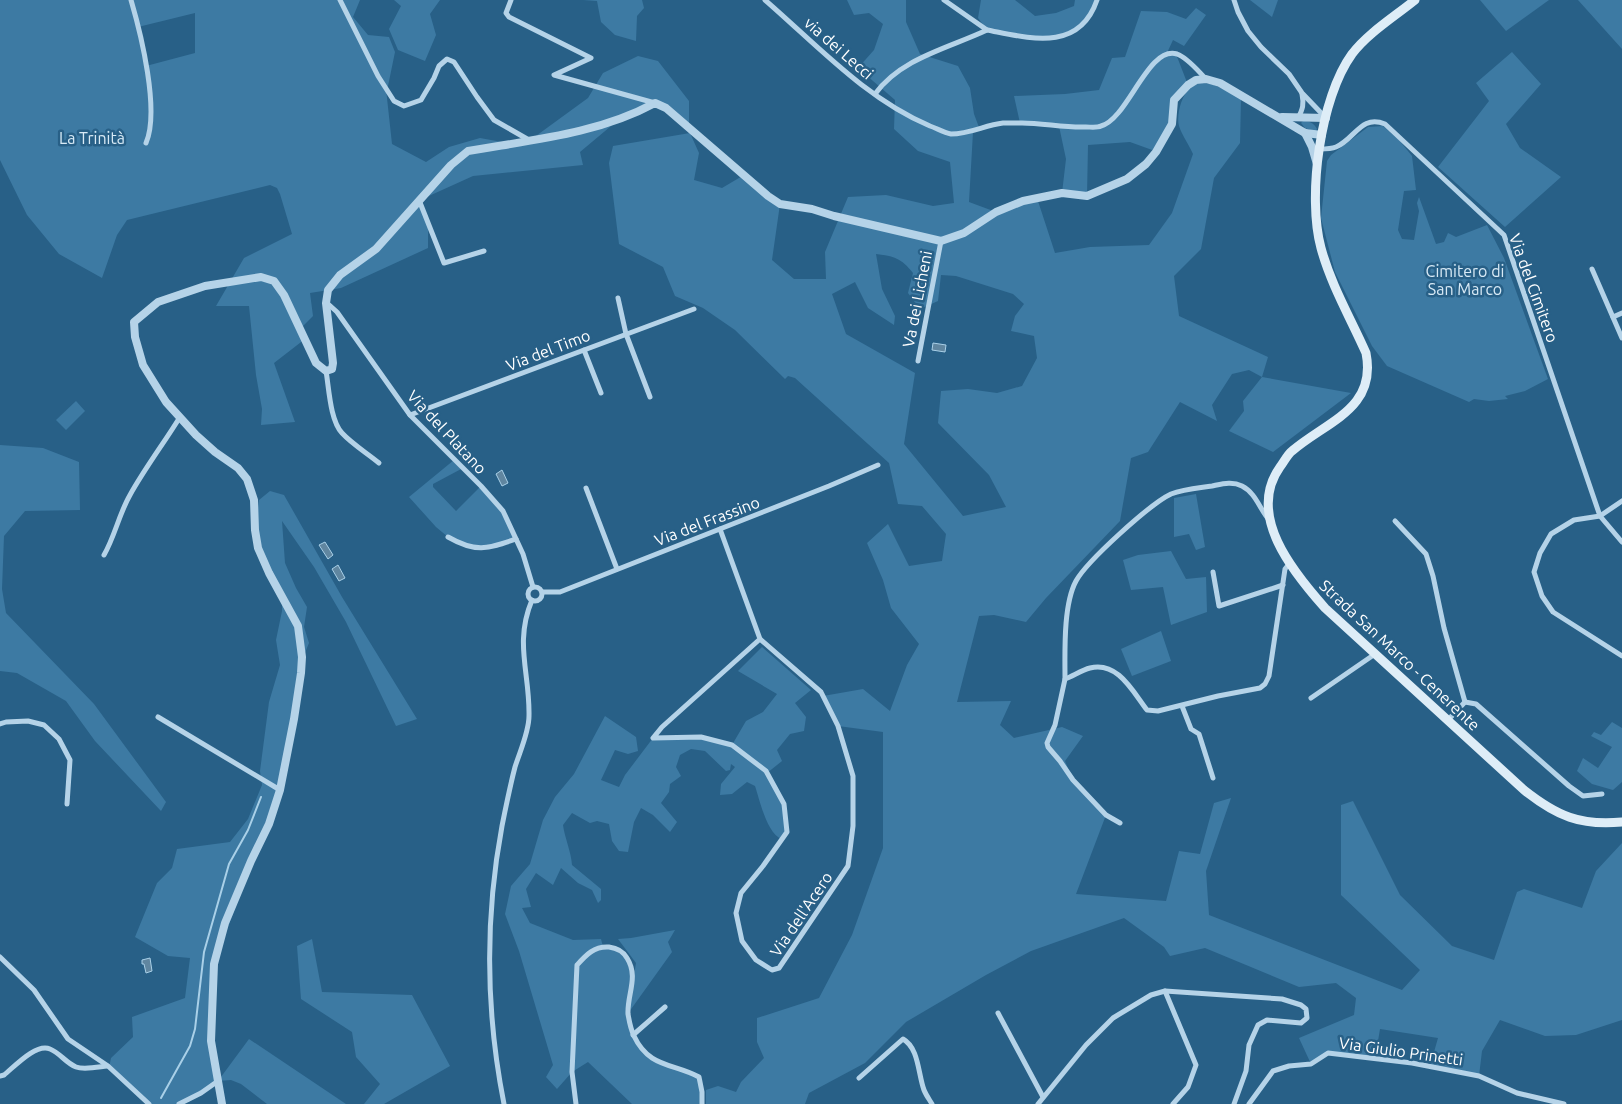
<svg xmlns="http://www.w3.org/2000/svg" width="1622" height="1104" font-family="Ubuntu,sans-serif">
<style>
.green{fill:#3d7aa3;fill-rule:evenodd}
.water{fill:#6086a0;stroke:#a9d0e8}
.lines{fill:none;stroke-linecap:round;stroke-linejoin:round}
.stream{stroke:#a9d0e8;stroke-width:2}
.minor{stroke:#b5d3e8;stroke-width:5}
.tertiary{stroke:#b5d3e8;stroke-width:8}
.secondary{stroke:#deedf7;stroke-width:9}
.labels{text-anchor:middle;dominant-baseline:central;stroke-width:5;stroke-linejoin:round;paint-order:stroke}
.street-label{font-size:16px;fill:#fff;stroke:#286087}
.park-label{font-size:16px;fill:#d8eaf6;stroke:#286087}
</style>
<rect width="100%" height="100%" fill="#286087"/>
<g class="green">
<path d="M0,0H360L353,17L368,35L389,37L395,52L388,86L386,89L392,144L426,162L449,147L480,138L513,144L529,141L588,98L603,73L638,56L658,61L689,101V128L652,102L617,121L580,152L583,165L473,176L420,200L428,223V248L341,288L310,293L313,316L300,329L305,339L274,363L295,422L261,425L262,409L256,375L249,306H216L244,258L292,234L280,194L277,188L270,185L127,220L117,235L102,278L59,254L27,215L0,160ZM195,13V53L146,66L138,27Z"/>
<polygon points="394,0 440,0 430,14 436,35 425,61 398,50 389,29 401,6"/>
<polygon points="583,0 642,0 644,8 637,16 636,41 615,35 601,22 597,1"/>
<path d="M847,0H906V22L920,54L958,66L970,88L974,114L980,130L973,132L969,202L996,212L1037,198L1055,253L1090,247L1149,245L1172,213L1193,154C1189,145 1182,135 1179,126C1177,119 1179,109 1181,103C1193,68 1220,87 1241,99L1240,143L1214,178L1201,249L1174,276L1179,316L1268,357L1262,377L1351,393L1273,452L1229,431L1244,411L1243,401L1262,377L1249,370L1232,374L1212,405L1217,421L1180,402L1148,452L1131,458L1120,521L1046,598L1026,622L994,615L979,616L957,702L1011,701L1000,725L1014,738L1062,727L1083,736L1065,761L1073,780L1106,815L1076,894L1166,901L1179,851L1200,854L1214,803L1231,798L1206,871L1209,915L1402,990L1420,970L1341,895V805L1353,801L1400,895L1452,946L1494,960L1517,892L1524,889L1582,908L1596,871L1622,843V1020L1576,1035L1545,1036L1500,1020L1482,1051L1479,1076L1430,1066L1438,1038L1380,1029L1375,1059L1328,1053L1311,1064L1299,1038L1354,1015L1356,998L1336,983L1299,987L1205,948L1170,956L1164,947L1124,918L1031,951L986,975L906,1022L865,1063L809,1093L805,1104H706V1090L718,1086L736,1092L741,1082L764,1058L757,1042V1018L819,998L852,935L883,848V732L838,726L823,696L863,689L890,711L907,665L919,644L891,608L883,580L867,543L888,524L909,566L942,561L946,534L922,506L898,504L889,463L795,378L788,376L785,379L735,330L703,308L675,296L663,267L619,244L609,163L613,146L690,133L699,153L694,180L722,188L744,175L780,204L772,260L794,279H826L825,252L848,197L886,195L933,206L954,203L950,162L918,151L894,129L895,100L858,68L874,50L883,24L869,13L854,15ZM876,254C894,256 901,258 913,273L908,293L920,309L938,301L941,275L956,276L1013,294L1024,304L1015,316L1011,331L1034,336L1037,358L1022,386L997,393L968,389L941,391L938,423L989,475L1006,507L963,516L904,444L915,373L846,334L832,294L855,282L868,308L894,325L895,316L882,289Z"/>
<polygon points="981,0 1015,0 1035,16 1056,13 1074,6 1075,0 1097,0 1080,27 1048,39 987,30 978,18"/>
<polygon points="1250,0 1278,0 1272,17"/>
<polygon points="1480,0 1549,0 1506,31"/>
<polygon points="1578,0 1622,0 1622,49"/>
<polygon points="1196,8 1206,15 1184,46 1173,40 1167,53 1176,54 1188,85 1174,100 1172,124 1155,151 1130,142 1088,145 1087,196 1062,193 1066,159 1059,126 1020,123 1014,96 1065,94 1099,90 1112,58 1125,57 1141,11 1167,12 1186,19"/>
<polygon points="1512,52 1541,84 1506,124 1520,148 1561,177 1505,227 1438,167 1489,101 1476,83"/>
<path d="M1303,121C1309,121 1314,123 1317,129L1315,132L1305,128L1301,123Z"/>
<polygon points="1383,126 1399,140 1412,156 1416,190 1404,191 1398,230 1402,239 1414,240 1419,211 1417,203 1419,197 1436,244 1444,242 1448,233 1456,237 1487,225 1504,258 1548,379 1525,391 1505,396 1508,399 1489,401 1474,399 1469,402 1387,366 1372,346 1335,272 1321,218 1327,161 1331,155 1368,127"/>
<polygon points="76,401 85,411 66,430 56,420"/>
<polygon points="0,445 43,448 79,462 80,510 25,511 4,536 2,589 6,613 94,704 166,802 161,811 95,741 66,701 17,673 0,671"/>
<polygon points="454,460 463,468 433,484 433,487 456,511 481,486 494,499 516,539 479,549 448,537 436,527 409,497"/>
<polygon points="270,491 284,495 342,597 417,719 396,726 346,622 314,567 282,521 285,563 296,588 307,607 304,627 309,643 302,660 280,790 214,964 211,1041 218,1081 249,1039 346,1104 267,1104 241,1084 231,1080 218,1081 179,1104 149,1104 109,1068 111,1058 133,1037 132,1017 185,998 190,958 168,956 135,937 157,883 172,868 177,849 230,842 248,819 262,785 260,771 269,702 280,665 276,640 282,611 282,598 269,573 255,530 259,500"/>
<polygon points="1196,494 1205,547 1196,550 1189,534 1174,537 1174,498"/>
<polygon points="1171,551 1186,579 1206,577 1207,612 1171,625 1163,587 1131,590 1123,560 1138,555"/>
<polygon points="1161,631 1171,661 1132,676 1121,649"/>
<path d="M762,647L811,690L795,703L806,717L804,731L790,734L777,750L782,761L767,773L784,804L787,832L782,839C767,834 760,801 755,786L747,782L732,794L720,795L721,784L735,767L731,764L730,770L726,771L705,751L691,749L680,755L676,767L681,776L670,784L669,792L661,803L677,822L670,832L653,815L641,808L634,822L628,852L619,851L612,841L609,824L597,821L590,823L572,813L563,825C565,839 571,851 572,865L601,889V900L598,903L592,890L578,883L561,868L553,885L536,873L526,889L531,907L522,908L530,923L573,940L601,939L603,947L624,953L634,975L636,963L618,939L631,938L675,930L668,942L672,952L629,1012L633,1035L646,1054L699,1077L702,1104H632L588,1062L572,1072L557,1089L546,1077L553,1065L519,951L505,914L511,886L530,864L543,820L555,797L574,774L605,716L636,737L638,751L628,754L615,750L601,780L619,787L625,775L653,738L701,737L732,745L746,721L763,712L777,694L738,671Z"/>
<polygon points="1612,722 1622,728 1622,782 1613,790 1592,784 1577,771 1583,758 1598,768 1612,747 1591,736 1594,732 1601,735"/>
<polygon points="312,939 322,992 412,995 450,1066 384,1104 364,1104 380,1084 356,1057 352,1032 301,999 297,946"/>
</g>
<g class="water">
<polygon points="933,343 946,345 945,352 932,350"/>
<polygon points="502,470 508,483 502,486 496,474"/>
<polygon points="325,542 333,555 328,559 319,545"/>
<polygon points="338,565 345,578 339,581 332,569"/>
<polygon points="150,958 152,971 146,973 144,964 142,964 142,960"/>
</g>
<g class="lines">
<polyline class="stream" points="161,1098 190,1046 195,1029 204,952 229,864 248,830 261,797"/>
<g class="minor">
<path d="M131,0C141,34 160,111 146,143"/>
<polyline points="340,0 378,76 394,101 404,106 421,100 434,78 439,66 447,59 454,62 477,97 494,120 529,140"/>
<polyline points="511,0 506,13 509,17 591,58 554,75 655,103"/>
<path d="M765,0C817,45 866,99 930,126C936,128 944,133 951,134C970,134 985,125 1003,123C1009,123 1016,123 1022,123C1043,123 1065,128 1086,127C1091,127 1097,128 1101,126C1128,119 1148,45 1177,54C1188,58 1198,71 1206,79"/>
<polyline points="1234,0 1238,12 1248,31 1261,47 1289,74 1302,93 1325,117"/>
<path d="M987,30C1029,38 1079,53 1097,0"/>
<path d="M875,94C901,58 949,48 987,30L944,0"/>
<path d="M1298,118C1303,109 1304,104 1302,94"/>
<path d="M1320,149C1325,149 1331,149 1336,147C1355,139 1361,114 1385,124L1504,235L1600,516L1622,542"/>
<polyline points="419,200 444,263 484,251"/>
<polyline points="1592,269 1622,338"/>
<polyline points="618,298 626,334 650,397"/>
<polyline points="327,303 337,312 410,415 481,486 503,511 523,554 533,587"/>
<polyline points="1613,317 1622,313"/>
<polyline points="584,350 601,393"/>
<polyline points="918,361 941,241"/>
<path d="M326,371C329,388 330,420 342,433C352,444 367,453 379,463"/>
<polyline points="410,415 694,309"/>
<polyline points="586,488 617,569"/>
<polyline points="1622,501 1600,516 1574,520 1551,534 1540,553 1534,572 1542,596 1553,612 1622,656"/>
<polyline points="1395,521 1426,554 1433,576 1444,628 1465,702"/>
<polyline points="720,529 760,639 662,727 653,738 701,737 732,745 766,771 784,804 787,832 763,866 741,893 736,913 742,941 756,960 772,970 779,968 848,866 853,826 853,776 838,726 821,692 760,639"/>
<path d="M448,537C476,553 487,549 516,539"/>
<path d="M104,555C115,536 119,514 130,495C145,468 164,443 180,417"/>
<polyline points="1213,572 1219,606 1283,585"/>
<circle cx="535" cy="594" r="7"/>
<polyline points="542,592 560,592 829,486 878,465"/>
<path d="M1065,679C1065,653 1063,605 1076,581C1087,561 1150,504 1171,494C1184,489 1199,488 1212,486C1222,484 1232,481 1242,486C1256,493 1260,510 1270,521"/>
<polyline points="1311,698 1375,654"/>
<polyline points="1182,706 1191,729 1199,734 1213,778"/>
<polyline points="158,717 280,790"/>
<polyline points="1447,721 1465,702 1476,704 1569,786 1583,796 1602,794"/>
<polyline points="0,724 6,722 28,721 44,725 59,739 70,760 67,804"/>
<path d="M1120,823L1106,815L1073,780L1060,761L1048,747L1047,743L1055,725L1065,679C1073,676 1082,670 1090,668C1118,661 1133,692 1147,710L1158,711L1218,696L1260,688L1265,684L1269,676L1285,569L1289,564"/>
<polyline points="0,957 34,990 68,1039 108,1066 149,1104"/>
<polyline points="1165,991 1196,1065 1188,1087 1173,1104"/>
<polyline points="998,1013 1043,1097"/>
<polyline points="633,1035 665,1007"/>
<path d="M0,1076L4,1075C15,1066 36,1043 50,1049C60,1053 66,1063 76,1067C84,1070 98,1067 107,1066"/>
<path d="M859,1078L903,1039C919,1048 918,1074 924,1090C926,1095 929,1099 932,1104"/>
<polyline points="179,1104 201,1093 218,1081"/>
<path d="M504,1104C486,1013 485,917 502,826C506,806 510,786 515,767C520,751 529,732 529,716C530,673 514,643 532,600"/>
<path d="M576,1104L572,1072L577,965C586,955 594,946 609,947C617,948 623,951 627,958C639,977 627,994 628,1014C629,1020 631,1030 634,1036C649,1068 673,1063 699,1077L702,1092V1104"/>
<polyline points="1038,1104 1086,1045 1113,1018 1151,995 1165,991 1282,999 1301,1005 1306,1009 1307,1018 1301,1023 1267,1020 1258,1025 1249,1045 1246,1071 1234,1104"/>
<polyline points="1249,1104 1273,1071 1289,1066 1311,1064 1328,1053 1412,1063 1479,1076 1517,1093 1564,1104"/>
</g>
<g class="tertiary">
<polyline points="1282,117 1326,118"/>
<polyline points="1305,133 1312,147 1317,164"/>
<path d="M222,1104L211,1041L214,964L225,923L251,861L269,824L280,790L294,719L301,673L302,657L298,626L269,573L258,548L255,530L254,500L247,479L238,468L215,452L196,435L166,402L143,365L135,337L134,322L158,302L205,286L261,277L274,281L284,295L316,363L326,371L332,369L333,363L326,303L328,290L340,275L376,249L451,165L468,151C531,140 598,134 655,103L666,108L768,196L780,204L812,209L834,216L941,241L964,233L996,212L1023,201L1062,193L1087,196L1127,179L1146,164L1156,152L1172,124L1174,100L1188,85L1196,80L1206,79L1220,83L1305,133L1322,135"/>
</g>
<path class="secondary" d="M1415,0C1394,17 1368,33 1352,54C1320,98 1307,197 1321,248C1331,285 1351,319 1366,353C1377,409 1327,421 1292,451C1287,455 1284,462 1280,467C1246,515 1293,572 1325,608L1524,790C1557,816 1580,826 1622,822"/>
</g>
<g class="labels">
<g class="street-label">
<text transform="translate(839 48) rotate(41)">via dei Lecci</text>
<text transform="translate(1534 288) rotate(70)">Via del Cimitero</text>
<text transform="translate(917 299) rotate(-79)">Va dei Licheni</text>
<text transform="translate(548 350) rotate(-21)">Via del Timo</text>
<text transform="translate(447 432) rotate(47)">Via del Platano</text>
<text transform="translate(707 521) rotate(-21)">Via del Frassino</text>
<text transform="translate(1400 655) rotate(43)">Strada San Marco - Cenerente</text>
<text transform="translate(801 914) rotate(-56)">Via dell'Acero</text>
<text transform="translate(1401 1051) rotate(8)">Via Giulio Prinetti</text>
</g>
<g class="park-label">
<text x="92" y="138">La Trinità</text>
<text x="1465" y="271">Cimitero di<tspan x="1465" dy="18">San Marco</tspan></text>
</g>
</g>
</svg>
